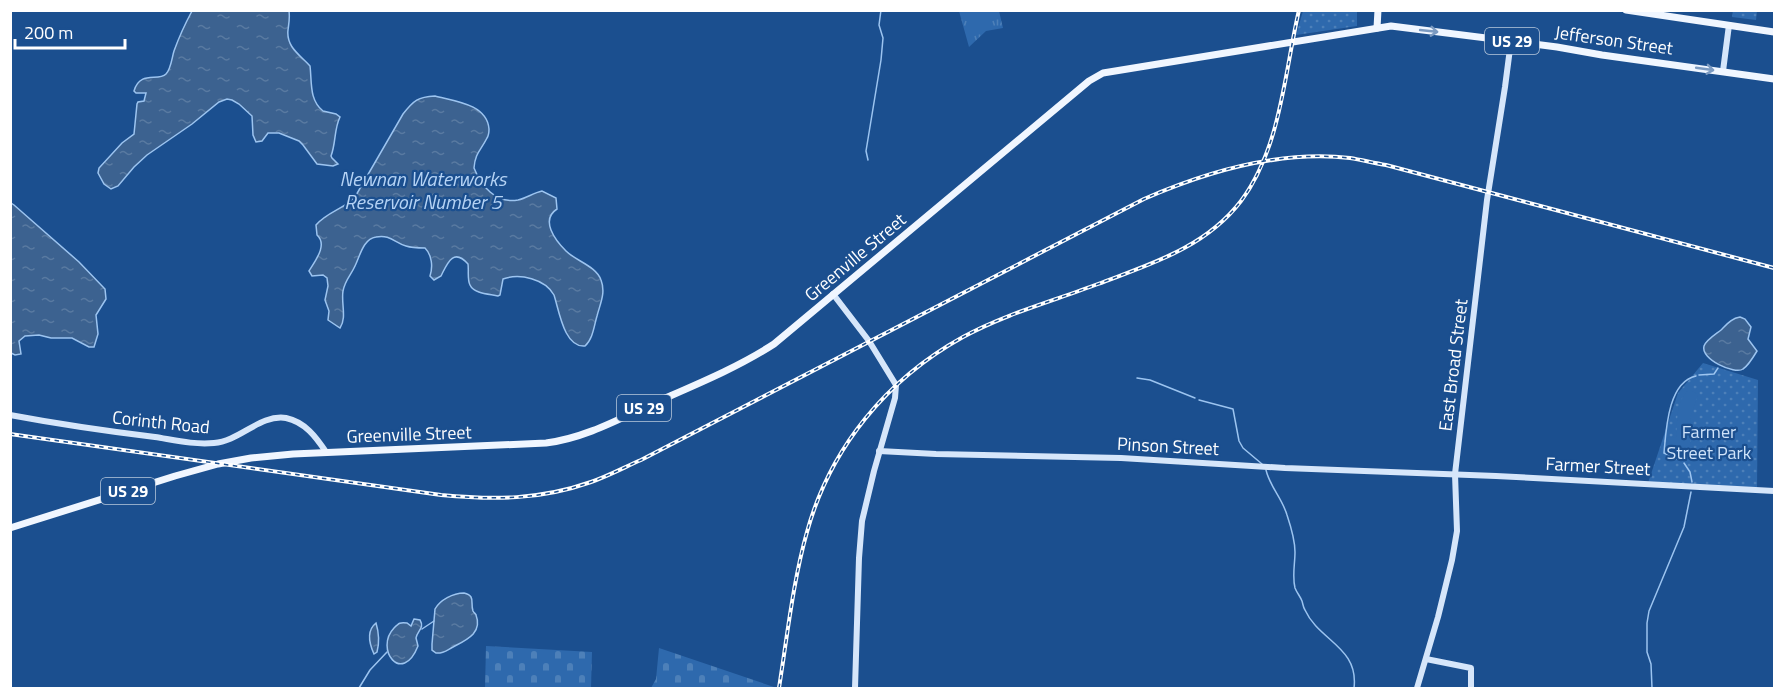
<svg xmlns="http://www.w3.org/2000/svg" width="1785" height="699" font-family="'Titillium Web',sans-serif">
<style>
.grass{fill:url(#grass-tufts)}
.cemetery{fill:url(#cemetery-stones)}
.park{fill:url(#park-dots)}
.pitch{fill:#2e69ad}
.water{fill:url(#water-ripples);stroke:#9cc4f0;stroke-width:1.5}
.lines{fill:none;stroke-linecap:round;stroke-linejoin:round}
.stream{stroke:#9cc4f0;stroke-width:1.5}
.secondary{stroke:#d6e6fa;stroke-width:6}
.primary{stroke:#f0f6ff;stroke-width:7}
.rail-casing{stroke:#fff;stroke-width:4}
.rail{stroke:#1b4f8f;stroke-width:1.5;stroke-dasharray:4.5;stroke-linecap:butt}
.oneway{stroke:#7b9ac1}
.labels{text-anchor:middle;dominant-baseline:central;stroke-width:4.5;stroke-linejoin:round;paint-order:stroke}
.shield{fill:#1b4f8f;stroke:#bbcadd;stroke-width:1.5}
.shield-label{font-size:16px;font-weight:bold;fill:#fff}
.street-label{font-size:18px;fill:#fff;stroke:#1b4f8f}
.park-label{font-size:18px;fill:#cfe3fa;stroke:#1b4f8f}
.water-label{font-size:20px;font-style:italic;fill:#b5d3f5;stroke:#1b4f8f}
</style>
<defs>
<pattern id="grass-tufts" width="24" height="20" patternUnits="userSpaceOnUse" patternTransform="scale(1.5)"><rect width="24" height="20" fill="#2e69ad"/><path d="M3 7l-1-3M5 7V3M7 7l1-3M15 17l-1-3M17 17v-4M19 17l1-3" fill="none" stroke="#4d80b9"/></pattern>
<pattern id="cemetery-stones" width="16" height="16" patternUnits="userSpaceOnUse" patternTransform="scale(1.5)"><rect width="16" height="16" fill="#2e69ad"/><path d="M2 7V4a2 2 0 0 1 4 0v3zM10 15v-3a2 2 0 0 1 4 0v3z" fill="#4d80b9"/></pattern>
<pattern id="park-dots" width="8" height="8" patternUnits="userSpaceOnUse" patternTransform="scale(1.5)"><rect width="8" height="8" fill="#2e69ad"/><path d="M2 2h.1M6 6h.1" fill="none" stroke="#4d80b9" stroke-width="1.8" stroke-linecap="round"/></pattern>
<pattern id="water-ripples" width="26" height="14" patternUnits="userSpaceOnUse" patternTransform="scale(1.5)"><rect width="26" height="14" fill="#3c6290"/><path d="M2 4q2-2 4 0t4 0M15 11q2-2 4 0t4 0" fill="none" stroke="#597aa1"/></pattern>
</defs>
<rect width="100%" height="100%" fill="#1b4f8f"/>
<polygon class="grass" points="959,11 999,11 1003,28 986,31 969,47"/>
<g class="cemetery">
<polygon points="486,646 592,652 591,688 485,688"/>
<polygon points="659,648 774,687 774,688 651,688 656,679"/>
</g>
<g class="park">
<polygon points="1733,10 1757,11 1756,20 1732,17"/>
<polygon points="1303,11 1357,11 1357,26 1296,35"/>
<polygon points="1703,363 1758,380 1757,490 1647,486 1678,393"/>
</g>
<path class="pitch" d="M1690,389L1698,395L1691,415L1690,444L1687,447L1675,450L1668,449L1666,441L1668,437L1676,438C1678,421 1675,400 1690,389Z"/>
<g class="water">
<path d="M192,11H289C290,18 289,23 288,30C286,47 300,55 310,66C312,82 309,100 323,111L336,114L340,117C334,129 336,143 331,156L332,158L338,164L333,166L317,164L303,145L299,141L279,133H268L262,141L256,142L253,135L252,116L239,104L232,100L227,99L219,102L192,124L147,155L134,167L118,186L111,189L104,184L98,173L99,168L122,143L134,134L137,104L138,102L144,101L146,93H136L134,91C140,70 158,82 166,74C171,69 172,57 174,51C179,37 185,24 192,11Z"/>
<path d="M435,96C454,101 487,104 489,129C489,132 489,135 487,138C481,150 475,153 474,168C481,186 496,204 518,200C527,198 533,193 542,191L556,198L557,209C540,220 555,240 566,251C576,261 596,266 601,280C606,293 600,304 597,316C594,326 593,339 585,346C564,348 559,310 554,295C545,279 520,273 503,279L500,295L498,296C490,294 474,294 470,285C467,279 469,270 468,264C453,247 447,264 441,276L434,280L430,276C433,267 432,255 425,248C419,248 412,248 406,246C395,243 390,234 376,237C363,239 360,256 355,266C351,275 345,280 343,291C341,303 347,318 340,328L328,320L329,311L325,300L328,286L327,278L323,275L312,276L309,271C315,261 328,245 317,235L316,225C327,212 344,209 355,197L403,114C414,100 418,97 435,96Z"/>
<polygon points="11,203 14,205 79,262 105,289 106,299 96,315 98,334 94,347 89,347 72,338 51,338 39,335 25,336 19,341 21,354 15,355 11,353"/>
<path d="M1740,317L1745,319L1751,327L1748,339L1757,351C1754,356 1748,366 1743,369C1735,375 1700,359 1704,346C1706,340 1716,334 1721,330C1727,324 1732,318 1740,317Z"/>
<path d="M464,593C476,596 470,602 473,611C474,613 476,614 476,615C483,633 466,640 453,647C447,650 443,654 436,653L432,650V644L435,609C440,600 453,593 464,593Z"/>
<path d="M414,619L420,620C425,628 417,631 416,638L418,646C402,686 374,649 394,628C399,623 400,622 407,623L411,626Z"/>
<path d="M376,623C379,633 380,641 377,652L374,654C369,643 366,631 376,623Z"/>
</g>
<g class="lines">
<g class="stream">
<polyline points="868,160 866,151 881,60 883,38 879,25 881,10"/>
<polyline points="1699,375 1714,374 1718,368"/>
<polyline points="1137,378 1150,380 1195,398"/>
<polyline points="1199,400 1233,409 1239,441 1243,448 1262,464"/>
<path d="M1677,459L1664,453C1666,430 1668,382 1696,376"/>
<polyline points="1684,463 1690,472 1692,482"/>
<path d="M1266,470C1270,487 1282,498 1287,515C1291,527 1295,540 1295,552C1295,564 1292,576 1295,588C1297,593 1300,596 1302,601C1303,604 1303,607 1305,610C1319,641 1359,647 1354,688"/>
<polyline points="422,629 434,621"/>
<polyline points="359,688 370,670 387,652"/>
<polyline points="1652,688 1651,664 1647,652 1647,623 1649,611 1684,527 1691,492"/>
</g>
<g class="secondary">
<polyline points="1723,71 1729,25"/>
<polyline points="833,294 869,341 896,385 895,398 874,471 862,521 859,558 855,688"/>
<path d="M10,415C58,424 106,431 155,437C174,440 194,445 214,443C240,441 260,414 286,418C305,422 316,437 326,452"/>
<polyline points="879,451 936,454 1121,458 1285,468 1496,476 1774,491"/>
<polyline points="1426,659 1471,668 1471,688"/>
<polyline points="1417,688 1438,617 1452,560 1457,531 1455,474 1487,200 1505,87 1511,41"/>
</g>
<g class="primary">
<polyline points="1626,10 1774,32"/>
<polyline points="1377,28 1378,10"/>
<path d="M10,528L175,476L218,464L251,458L293,454L546,443C585,438 619,419 654,403C695,385 737,368 774,344L1089,81L1103,73L1391,26L1557,47L1602,55L1774,79"/>
</g>
<g class="rail-casing">
<g id="rail">
<path d="M10,434L441,495C494,500 540,500 591,482C608,476 625,467 641,460L1144,199C1208,171 1279,150 1350,158C1362,160 1374,163 1386,165L1774,268"/>
<path d="M779,688C787,638 793,581 807,532C830,448 887,379 963,337C1005,314 1053,301 1098,284C1150,264 1205,248 1241,201C1281,147 1284,75 1299,10"/>
</g>
</g>
<use href="#rail" class="rail"/>
</g>
<defs><path id="oneway-shaft" d="M-6 0H5M1.5-3L5.5 0L1.5 3" fill="none" stroke-width="1.6" stroke-linecap="round" stroke-linejoin="round" transform="scale(1.5)"/></defs>
<g class="oneway">
<use href="#oneway-shaft" transform="translate(1429 31) rotate(6)"/>
<use href="#oneway-shaft" transform="translate(1705 69) rotate(8)"/>
</g>
<g class="labels">
<g class="shield">
<rect x="1485" y="28" width="54" height="26" rx="4.5"/>
<rect x="617" y="395" width="54" height="26" rx="4.5"/>
<rect x="101" y="478" width="54" height="26" rx="4.5"/>
</g>
<g class="shield-label">
<text x="1512" y="41">US 29</text>
<text x="644" y="408">US 29</text>
<text x="128" y="491">US 29</text>
</g>
<g class="street-label">
<text transform="translate(1614 40) rotate(8)">Jefferson Street</text>
<text transform="translate(855 257) rotate(-40)">Greenville Street</text>
<text transform="translate(1453 365) rotate(-83)">East Broad Street</text>
<text transform="translate(161 422) rotate(6)">Corinth Road</text>
<text transform="translate(409 434) rotate(-2)">Greenville Street</text>
<text transform="translate(1168 446) rotate(3)">Pinson Street</text>
<text transform="translate(1598 466) rotate(3)">Farmer Street</text>
</g>
<g class="park-label">
<text x="1709" y="431">Farmer<tspan x="1709" dy="21">Street Park</tspan></text>
</g>
<g class="water-label">
<text x="423" y="178">Newnan Waterworks<tspan x="423" dy="23">Reservoir Number 5</tspan></text>
</g>
</g>
<rect width="1785" height="699" fill="none" stroke="#ffffff" stroke-width="24"/>
<path d="M15 39v9h110v-9" fill="none" stroke="#ffffff" stroke-width="3"/>
<text x="24" y="39" font-size="18" fill="#ffffff" stroke="#1b4f8f" stroke-width="4.5" paint-order="stroke">200 m</text>
</svg>
